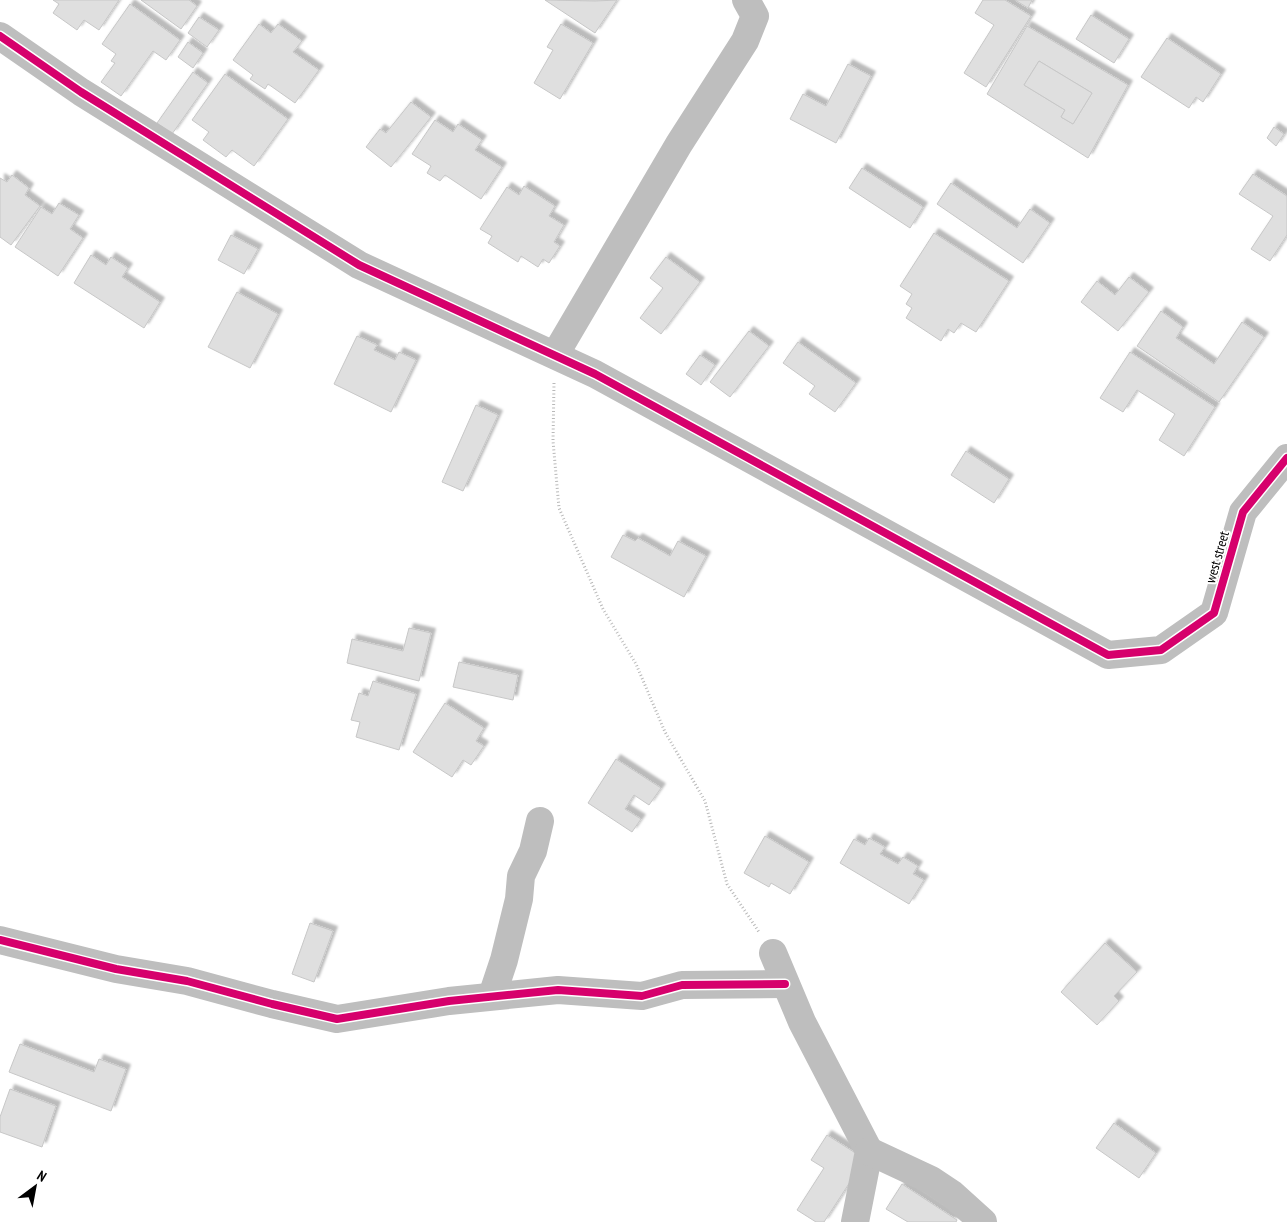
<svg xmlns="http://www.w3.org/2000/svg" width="1287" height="1222" font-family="'PT Sans Narrow',sans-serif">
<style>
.building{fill:#dfdfdf;stroke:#c7c7c7;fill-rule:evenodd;filter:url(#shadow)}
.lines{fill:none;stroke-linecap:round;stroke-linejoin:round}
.path{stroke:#b9b9b9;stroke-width:3;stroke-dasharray:1 2.5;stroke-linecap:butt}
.minor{stroke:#bebebe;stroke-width:28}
.cycleway-casing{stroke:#fff;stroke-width:11}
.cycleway{stroke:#d6006c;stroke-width:8}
.labels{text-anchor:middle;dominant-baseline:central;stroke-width:4;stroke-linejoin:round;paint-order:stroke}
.street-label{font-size:14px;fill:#000;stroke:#fff}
</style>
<defs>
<filter id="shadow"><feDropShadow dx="4.5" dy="-4.5" stdDeviation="1" flood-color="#0004"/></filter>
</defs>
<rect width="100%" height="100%" fill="#fff"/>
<g class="building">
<polygon points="53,0 119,0 99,30 84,20 77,30 53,13 59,4"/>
<polygon points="141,0 189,0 197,6 181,29"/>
<polygon points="545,0 595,1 617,0 595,33"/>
<polygon points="983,0 1005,0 1031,16 986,87 964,73 994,25 975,13"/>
<polygon points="1015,0 1032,0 1028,8"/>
<polygon points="130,4 180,40 166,60 153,51 121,96 101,82 115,63 111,61 116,54 102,44"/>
<polygon points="1091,15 1129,39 1114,63 1076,39"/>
<polygon points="199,17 219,30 207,47 188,33"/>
<polygon points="259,24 271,33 278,24 302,41 293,52 319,70 295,103 268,84 265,89 250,79 253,75 233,60"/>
<polygon points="561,24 593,43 560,99 534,83 553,50 547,47"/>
<path d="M1027,26L1128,85L1088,158L987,94ZM1039,61L1092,93L1073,124L1061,117L1065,110L1024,85Z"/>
<polygon points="1167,38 1221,74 1203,102 1196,97 1189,108 1141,77"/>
<polygon points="188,42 203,53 193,68 178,57"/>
<polygon points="1039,61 1092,93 1073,124 1061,117 1065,110 1024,85"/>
<polygon points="848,64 871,76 836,143 790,119 803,94 826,106"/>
<polygon points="193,72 208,83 172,134 157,123"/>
<polygon points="225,74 288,119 254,166 232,150 226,157 203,140 209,132 192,120"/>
<polygon points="411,102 431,117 391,167 366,147 380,129 386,133"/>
<polygon points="435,120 453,132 458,124 482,140 475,150 502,167 481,199 445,175 440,181 427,173 431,166 412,154"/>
<polygon points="1274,127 1284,134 1276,146 1267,138"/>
<polygon points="862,168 923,207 910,228 849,188"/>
<polygon points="1253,174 1287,196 1287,235 1270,261 1251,249 1273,216 1239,194"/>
<polygon points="12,175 29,188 25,195 40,206 11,245 0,237 0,178 7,182"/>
<polygon points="951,183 1017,228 1030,209 1050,223 1023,263 937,204"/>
<polygon points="524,186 555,206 549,216 564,225 554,242 560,246 549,263 543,259 538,267 521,256 518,262 488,243 492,236 480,229 507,187 519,195"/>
<polygon points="59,203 79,215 70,229 83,238 58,276 15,247 41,207 52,214"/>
<polygon points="934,233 1009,281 976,332 961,323 954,333 948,329 941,341 906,318 912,308 906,304 912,294 900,286"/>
<polygon points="231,235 258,249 244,274 218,260"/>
<polygon points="91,255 106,265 111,257 128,268 122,277 160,302 144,328 74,283"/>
<polygon points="666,257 700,282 661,334 640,318 663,288 650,278"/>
<polygon points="1129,277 1149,292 1118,331 1081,302 1097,281 1115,295"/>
<polygon points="237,292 278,314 250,368 208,347"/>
<polygon points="1161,311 1183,327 1176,338 1214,364 1242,322 1264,337 1219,402 1137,346"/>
<polygon points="749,331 769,346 730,397 710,382"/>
<polygon points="357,336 377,345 374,350 395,360 399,352 416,360 391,412 334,384"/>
<polygon points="798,342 856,383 835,412 809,394 815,386 783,363"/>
<polygon points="1130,352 1215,407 1184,456 1159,440 1175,414 1137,390 1123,412 1100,398"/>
<polygon points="700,355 715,365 701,385 686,374"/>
<polygon points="476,405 498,415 463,491 442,482"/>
<polygon points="966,451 1009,479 994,503 951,475"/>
<polygon points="623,535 635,541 638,538 670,556 678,541 706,556 684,597 611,557"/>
<polygon points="409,628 431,633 419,681 347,663 352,639 403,651"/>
<polygon points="459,662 518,675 513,700 453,687"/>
<polygon points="373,681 416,694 399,750 356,737 360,722 351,720 359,693 368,696"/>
<polygon points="445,703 484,728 476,741 484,746 471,765 463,760 452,777 413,752"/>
<polygon points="616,759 661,788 649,805 634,795 625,809 641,819 632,832 588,803"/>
<polygon points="765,836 809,862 790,894 771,883 769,887 744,873"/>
<polygon points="869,838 885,847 880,854 898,864 903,857 918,866 913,874 924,880 909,904 840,863 854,839 865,845"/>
<polygon points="310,923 333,931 314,982 292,974"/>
<polygon points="1105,943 1137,972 1114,996 1119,1001 1097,1025 1061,992"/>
<polygon points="20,1044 94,1072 99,1059 126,1069 111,1111 9,1072"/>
<polygon points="10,1089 56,1106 42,1147 0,1132 0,1117"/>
<polygon points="1114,1123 1156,1153 1139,1178 1096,1148"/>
<polygon points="827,1135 865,1159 824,1222 816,1222 797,1210 824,1168 811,1160"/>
<polygon points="902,1184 957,1220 956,1222 908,1222 886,1209"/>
</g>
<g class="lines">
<polyline class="path" points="554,383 553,441 559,508 603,609 636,664 665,732 705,801 727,884 759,932"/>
<g class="minor">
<polyline points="0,36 81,92 359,265 595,374 1108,655 1161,650 1214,613 1243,512 1287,458"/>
<polyline points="555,355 679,144 745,41 755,16 746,0"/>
<polyline points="0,940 116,969 187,981 272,1004 337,1019 449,1001 558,990 642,996 682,985 785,984"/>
<polyline points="773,953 802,1022 869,1151 855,1222"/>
<polyline points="492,996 504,960 519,899 521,876 533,851 540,821"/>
<polyline points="869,1151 931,1180 952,1194 983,1222"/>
</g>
<g class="cycleway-casing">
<g id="cycleway">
<polyline points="0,36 81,92 359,265 595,374 1108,655 1161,650 1214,613 1243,512 1287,458"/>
<polyline points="0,940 116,969 187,981 272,1004 337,1019 449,1001 558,990 642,996 682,985 785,984"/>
</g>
</g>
<use href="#cycleway" class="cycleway"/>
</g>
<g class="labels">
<g class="street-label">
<text transform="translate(1217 557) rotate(-74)">west street</text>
</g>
</g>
<g transform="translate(35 1187) rotate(32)" stroke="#ffffff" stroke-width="4" paint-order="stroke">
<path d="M0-4L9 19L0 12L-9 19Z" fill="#000000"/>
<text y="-8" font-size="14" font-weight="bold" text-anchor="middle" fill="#000000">N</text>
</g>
</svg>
